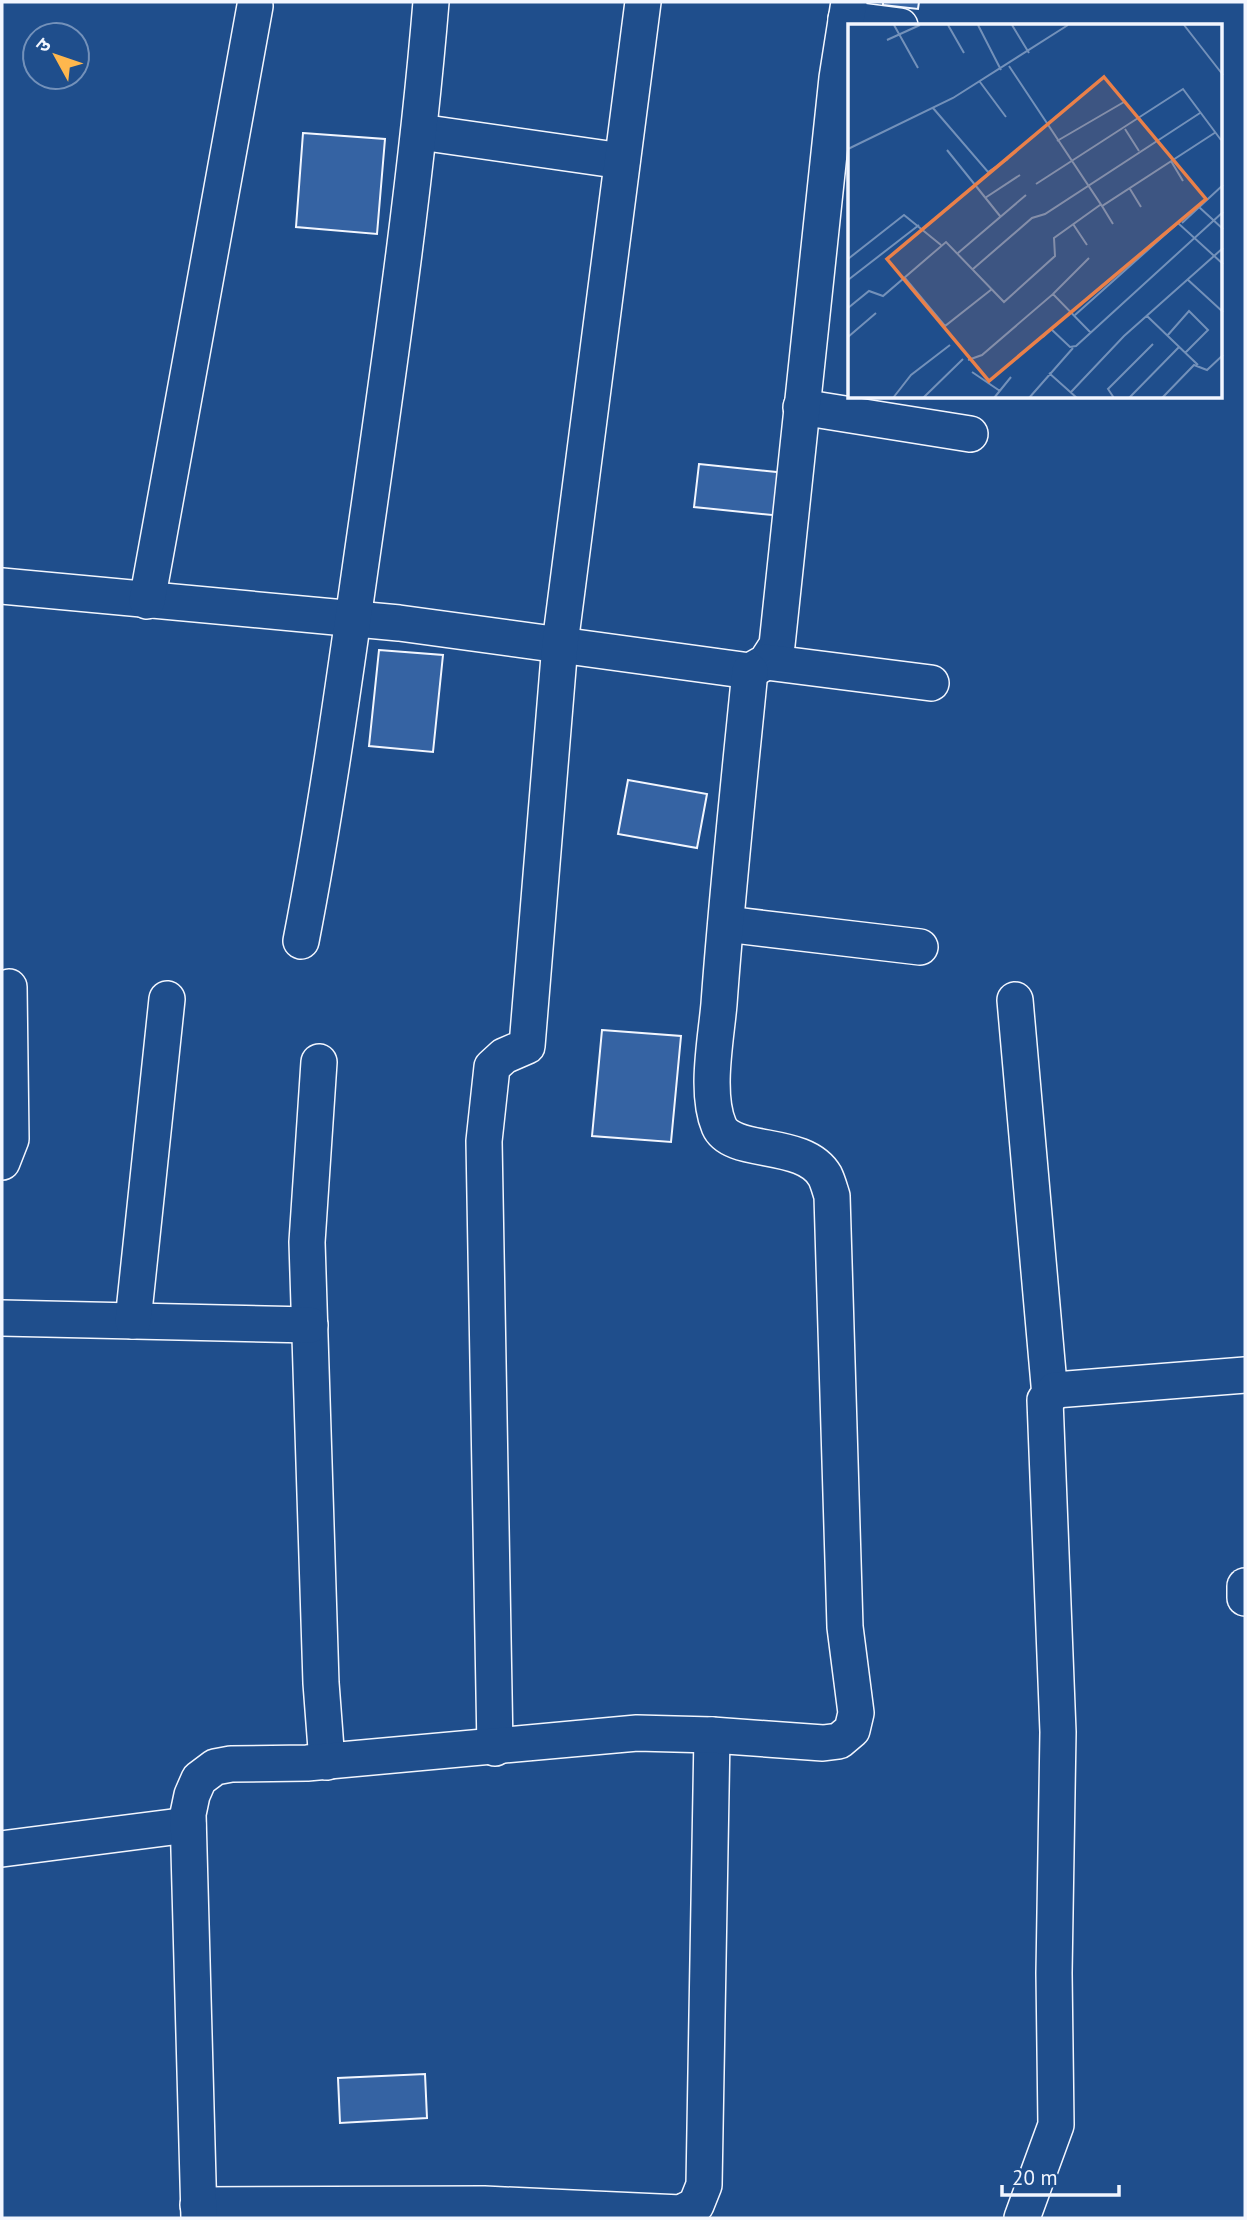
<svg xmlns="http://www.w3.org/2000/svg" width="1247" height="2220" font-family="'PT Sans','Noto Sans Devanagari',sans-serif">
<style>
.building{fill:#3563a3;stroke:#f2f6ff;stroke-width:2}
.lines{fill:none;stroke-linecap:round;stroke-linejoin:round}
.street-casing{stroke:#f2f6ff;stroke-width:38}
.street{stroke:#1f4e8c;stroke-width:35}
.inset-road{fill:none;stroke:#7391ba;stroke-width:2}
.view{fill:#ea8049;fill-opacity:0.15;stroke:#ea8049;stroke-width:3.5}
.inset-edge{fill:none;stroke:#f2f6ff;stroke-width:3.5}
</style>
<rect width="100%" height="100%" fill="#1f4e8c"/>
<g class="building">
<polygon points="883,2 919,2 918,9 883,5"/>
<polygon points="303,133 385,139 377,234 296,227"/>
<polygon points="699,464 786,473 782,516 694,507"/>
<polygon points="379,650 443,655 433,752 369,746"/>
<polygon points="628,780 707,794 697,848 618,834"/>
<polygon points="602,1030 681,1036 671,1142 592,1136"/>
<polygon points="425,2074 427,2118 340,2123 338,2078"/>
</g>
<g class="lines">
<g class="street-casing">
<g id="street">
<polyline points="846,19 900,26"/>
<polyline points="420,132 622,161"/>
<polyline points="801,407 970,434"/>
<polyline points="2,586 399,623 750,671 766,662 777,645 837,78 849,2"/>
<polyline points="147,601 255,6"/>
<polyline points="766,662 931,683"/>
<polyline points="726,924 920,947"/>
<path d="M301,941C329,797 348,652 369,507C393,339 417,171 431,2"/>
<polyline points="1015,1000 1050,1396"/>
<polyline points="319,1062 307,1242 321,1683 327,1762"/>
<polyline points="2,1162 11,1139 9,987"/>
<polyline points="2,1318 310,1325"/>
<polyline points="133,1321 167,999"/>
<polyline points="1245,1586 1245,1598"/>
<polyline points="495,1748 484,1141 492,1067 504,1056 527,1046 560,644 643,2"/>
<polyline points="2,1849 188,1825"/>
<polyline points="198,2205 484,2204 681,2213 696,2205 704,2185 712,1735"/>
<path d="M199,2218L188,1814L192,1795L199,1779L215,1767L231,1764L307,1763L637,1733L712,1735L823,1743L839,1741L852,1730L856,1713L845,1627L832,1196C830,1190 828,1182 825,1176C804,1139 732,1156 719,1126C705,1093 716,1039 719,1004C727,893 739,782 750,671"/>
<polyline points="1022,2218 1056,2125 1054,1973 1058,1732 1045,1400 1055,1390 1245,1375"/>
</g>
</g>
<use href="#street" class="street"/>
</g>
<g transform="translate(848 24)">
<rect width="374" height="374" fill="#1f4e8c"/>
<path class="inset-road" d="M46,1L70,44M100,1L116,29M130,1L153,46M164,1L181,29M336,1L375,51M39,16L72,1M161,42L254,182L368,108M132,58L158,93M85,84L140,148L160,135M277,105L291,127M209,117L276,78M0,125L105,74L220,1M99,126L152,192M323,137L335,157M188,160L335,65L373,116M282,165L293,183M137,174L172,151M254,182L265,200M351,183L375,205M334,199L375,161M225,200L239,221M110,229L178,171M0,235L56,191L93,221M125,245L184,194L197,190L352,89M56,253L97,302L144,265M339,255L375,288M0,256L71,201M205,270L241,234M0,284L21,267L35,272L98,218L156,278L207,232L206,214L252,181M227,291L330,199L375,240M299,292L350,341M319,312L341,287L360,306L337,329M0,313L28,289M195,313L203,305L222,323L228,322L375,188M120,336L134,331L205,270L243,309M124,348L152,367M201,349L229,374M223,368L276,312L375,224M45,374L63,351L102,321M75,374L115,335M146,374L163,353M181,374L225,324M266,374L260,365L305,320M281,374L331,323M314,374L346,341L359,346L375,331"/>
<path class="view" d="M256,53L358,175L141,357L39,235Z"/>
<rect width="374" height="374" class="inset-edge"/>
</g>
<rect width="1247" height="2220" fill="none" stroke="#f2f6ff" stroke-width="7"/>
<g transform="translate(56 56) rotate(310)"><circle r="33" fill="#1f4e8c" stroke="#7391ba" stroke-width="2"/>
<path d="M0-5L12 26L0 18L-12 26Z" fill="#ffb74d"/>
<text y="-10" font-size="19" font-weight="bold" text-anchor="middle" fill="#f2f6ff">उ</text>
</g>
<path d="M1002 2185v10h117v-10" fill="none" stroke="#f2f6ff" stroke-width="3.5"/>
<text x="1012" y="2185" font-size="21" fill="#f2f6ff" stroke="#1f4e8c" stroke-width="5" paint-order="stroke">20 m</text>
</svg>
